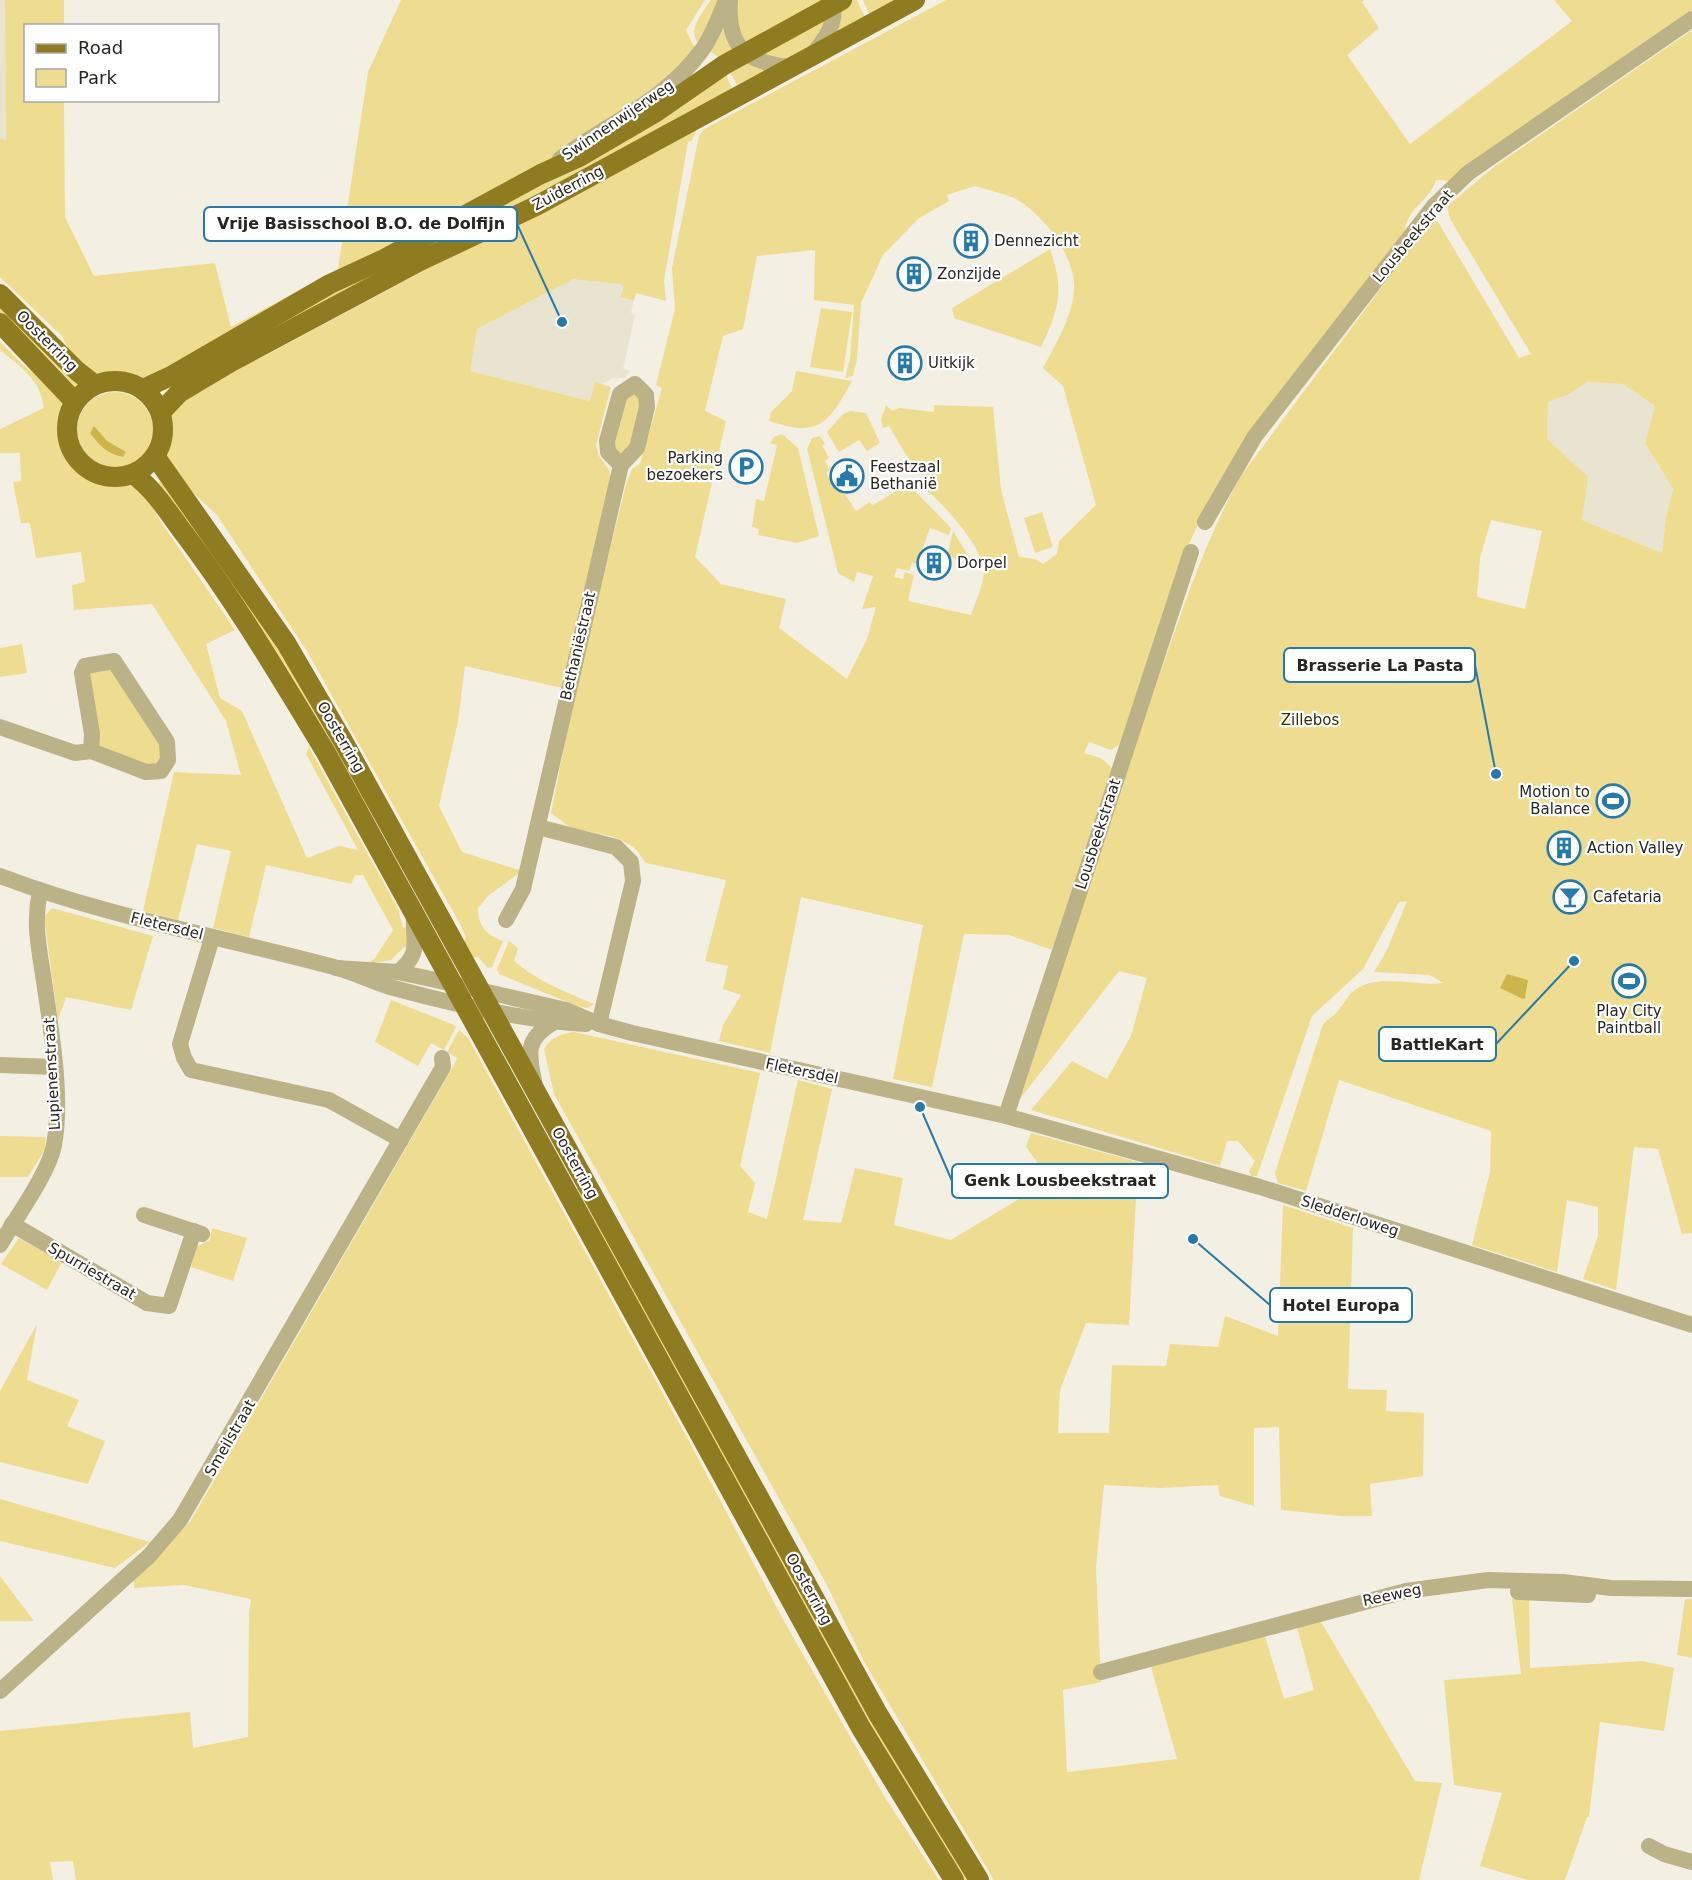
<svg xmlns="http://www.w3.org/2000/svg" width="1692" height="1880" font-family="'DejaVu Sans',sans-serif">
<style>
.built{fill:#e9e4d0}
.green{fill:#eedc90;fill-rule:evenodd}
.water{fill:#cdb54b}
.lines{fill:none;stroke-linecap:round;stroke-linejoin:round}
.minor{stroke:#bbb288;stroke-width:16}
.major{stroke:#8f7c21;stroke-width:20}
.labels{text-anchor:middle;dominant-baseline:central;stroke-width:4.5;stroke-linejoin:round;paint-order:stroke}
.street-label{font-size:15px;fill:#272621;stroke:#fff}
.poi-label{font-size:15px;fill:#272621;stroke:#fff;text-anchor:start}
.park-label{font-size:15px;fill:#362c00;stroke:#fff}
.leader{fill:none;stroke:#267aaa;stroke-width:2}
.callout-dot{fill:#267aaa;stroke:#fff;stroke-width:2}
.callout{fill:#fff;stroke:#267aaa;stroke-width:2}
.callout-label{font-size:16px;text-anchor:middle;font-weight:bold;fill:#272621}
</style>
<rect width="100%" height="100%" fill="#f3f0e3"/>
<g class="built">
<polygon points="0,0 5,0 6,142 0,138"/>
<polygon points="646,240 631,313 635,315 623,369 630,371 625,378 613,378 602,384 595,382 590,401 469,371 477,329"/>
<polygon points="1587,382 1624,384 1655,406 1645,443 1673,489 1666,517 1662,553 1582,520 1547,439 1548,402 1569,394"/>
</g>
<g class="green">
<polygon points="5,0 64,0 64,25 26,26 26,100 64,101 65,217 94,276 215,263 231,327 338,269 368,72 401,0 705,0 686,30 692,43 698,50 631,110 531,171 148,380 118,374 92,373 69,350 62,336 0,277 0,138 6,141"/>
<path d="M711,0H720L699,44C686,29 703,13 711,0Z"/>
<polygon points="737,0 827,0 747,48 738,36"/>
<polygon points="851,0 857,0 866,19 832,38 837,15"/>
<polygon points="863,0 904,0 871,18"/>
<path d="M946,0H1364L1362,2L1379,28L1347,55L1410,144L1572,21L1554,0H1692V12L1450,181L1436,180C1427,206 1407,204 1404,236L1202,516L1177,570L1120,744L1111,750L1089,742L1084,753L1101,758L1112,768L1052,950L1009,935L964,934L932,1087L893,1079L923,925L801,897L770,1053L719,1041L723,1025L741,995L723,989L728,966L705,961L726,880L646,863L634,847L614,837L571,828L551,813L578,676L626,485L632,469L640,464L662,388L656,385L675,309L672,268L699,136L704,129ZM975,186C987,190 1002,193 1014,198C1043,213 1077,258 1074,291C1072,317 1055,345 1043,368L1063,386L1096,505L1059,541L1057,554L1043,564L1035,559L1019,557L1001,490L993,407L934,405V412L899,408L892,411L886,405L881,419L883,428L889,426L906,455L930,483L926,490C944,504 986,551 984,574C982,588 975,603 971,615L908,601L914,575L905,572L903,579L894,577L897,568L909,571L912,563L917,564L930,528L949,535L951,528L908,484L873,505L870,502L856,511L836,481L832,482L826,473L830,469L825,461L829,458L822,445L825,444L820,436L812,438L807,449L838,573L854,582L857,572L873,576L862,609L876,607L867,639L847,679L779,628L786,599L721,584L695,557L726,421L705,411L723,336L743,329L757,256L815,250L814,300L854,305L850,358L845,378L853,376L857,359L861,303L883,255L919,218L949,201L947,195Z"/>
<path d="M829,11C824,31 813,53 792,59C783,62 767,58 758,58Z"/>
<polygon points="722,25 738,53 723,61 708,49"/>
<path d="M1692,30V1233L1682,1234L1658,1149L1634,1147L1616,1290L1583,1279L1598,1236V1207L1567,1200L1557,1272L1472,1245L1490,1172L1491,1131L1339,1080L1306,1191L1278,1183L1275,1173L1323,1024C1329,1019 1336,1014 1340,1008C1344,1004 1347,997 1351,993C1376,971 1413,987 1443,983L1430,975L1374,972L1387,950L1407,901L1399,902L1363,969L1312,1016L1257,1176H1251L1249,1171L1255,1161L1238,1141H1227L1220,1166L1031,1110L1072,1061L1107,1079L1131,1036L1147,978L1119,971L1020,1099C1067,956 1110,812 1161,670C1185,603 1207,535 1243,473L1432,220L1438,222L1519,358L1531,354L1450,219L1447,206L1494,167ZM1587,382L1623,384L1655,406L1645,443L1673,489L1666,517L1662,553L1582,520L1588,477L1547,439L1548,402L1569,394ZM1491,520L1542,531L1525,609L1477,597L1480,558Z"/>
<polygon points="745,57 771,71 739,88 727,68"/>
<polygon points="724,70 733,90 237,355 237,340"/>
<path d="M739,101L697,128L692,141L688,142L664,281L666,301L636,293L634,300L620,297L624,287L621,284L573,279L477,329L470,371L590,401L595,382L611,387L596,445L599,456L609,470L611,480L562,688L465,666L458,721L439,806L462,852L522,871L488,896L478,908C478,926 486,935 503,941L492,967L488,968L478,957H469L463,944L466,937L460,924L307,651L217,515L186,486L166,458L173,407L224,372L261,358Z"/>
<path d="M1050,249C1064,290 1060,307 1041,347L954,318L952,308Z"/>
<polygon points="0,303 78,383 80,386 74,388 0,314"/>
<polygon points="821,308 852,312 843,372 810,367"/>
<path d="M0,342C8,349 15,357 22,364C33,374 55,383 61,396C70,419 43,439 74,469C99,493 120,477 138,489C150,497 154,511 161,522L235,630L206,644L220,698L242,711L307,858L339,846L358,850L306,754L309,747L398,909L403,928L410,926L411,950L404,947L391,960L368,964L375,958L393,930L363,875H355L351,884L266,865L249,937L213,928L231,851L197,844L178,920L143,911L174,772L241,775L226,721L152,604L74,610L72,585L85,582L81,552L36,558L30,523H21L13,482L21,481L20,453H0V429L44,408C40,379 22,368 0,350Z"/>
<path d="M796,371L852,381C828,424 819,438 769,421L771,412L792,391Z"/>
<polygon points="630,392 642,400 631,445 627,452 619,454 611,440 622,400"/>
<circle cx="115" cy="430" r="38"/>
<polygon points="850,411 866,413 880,443 867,451 859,440 839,452 827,432 843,414"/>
<polygon points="782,434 798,448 819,536 797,543 758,535 759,529 752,527 756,499 764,501 777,445 770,443 774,437"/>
<polygon points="162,480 252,603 372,805 364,810 156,485"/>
<polygon points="1042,512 1053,547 1035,553 1024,518"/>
<polygon points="953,531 974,565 947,556"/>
<polygon points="22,644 27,673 0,677 0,648"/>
<polygon points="111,665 165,746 157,769 99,751 86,678 91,669"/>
<polygon points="52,908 153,936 131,1010 66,997 58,1020 44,917"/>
<path d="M509,941L518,948L514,961C537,981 566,992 594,1004L588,1008L577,1006L499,974L497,969Z"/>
<polygon points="391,1000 454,1025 456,1027 444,1050 431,1043 418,1066 375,1042"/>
<polygon points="459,1030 468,1038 690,1443 785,1623 884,1796 939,1880 76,1880 73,1861 50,1862 53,1880 0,1880 0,1731 190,1712 193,1748 248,1737 249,1613 251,1599 184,1585 134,1588 134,1579 190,1522 455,1063 457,1058 447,1052"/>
<path d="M574,1032L760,1073L740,1166L755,1183L748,1212L767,1219L798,1080L832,1089L803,1220L841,1223L855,1168L903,1178L894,1225L951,1240L1050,1180L1026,1147L1031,1133L1138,1162L1129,1325L1086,1323L1060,1390L1058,1433H1109L1112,1365L1166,1366L1170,1344L1218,1347L1225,1316L1278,1336L1283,1205L1353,1228L1348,1389L1387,1390L1386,1411L1424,1413L1423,1476L1370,1484L1372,1516H1341L1281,1510L1279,1427L1254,1428V1506L1220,1496L1218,1485L1160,1488L1104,1485L1096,1567L1101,1682L1063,1690L1067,1772L1177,1759L1151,1667L1265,1636L1284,1699L1314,1690L1297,1627L1321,1622L1415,1781L1442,1783L1419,1880H994L863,1660L827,1585L554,1094L544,1049C551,1037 561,1034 574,1032Z"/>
<polygon points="0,1136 46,1137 45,1149 28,1177 0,1177"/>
<polygon points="581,1186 971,1880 961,1880 895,1775 573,1191"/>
<polygon points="212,1228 247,1238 233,1281 191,1267 196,1247 210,1240"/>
<polygon points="19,1238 62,1262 47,1290 1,1264"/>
<polygon points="37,1324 27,1380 79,1400 67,1426 105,1441 88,1484 0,1462 0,1391"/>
<polygon points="0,1499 150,1542 115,1568 0,1541"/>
<polygon points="0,1576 34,1621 0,1621"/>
<polygon points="1529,1598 1530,1668 1643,1661 1674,1668 1664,1731 1600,1722 1589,1817 1587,1817 1565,1880 1528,1880 1480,1866 1502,1793 1454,1785 1444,1680 1521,1674 1512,1599"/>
<polygon points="1685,1599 1692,1599 1692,1658 1677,1655"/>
</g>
<g class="water">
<path d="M94,426L107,441L126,452L123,457C107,454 99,445 90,433Z"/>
<polygon points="1507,974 1528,980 1525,998 1523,999 1500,988"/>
</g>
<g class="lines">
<g class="minor">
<path d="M730,1C727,46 745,62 789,67"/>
<path d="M813,54C826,38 838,22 832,0"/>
<path d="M560,159C609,123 666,100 702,50C713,35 719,17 726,0"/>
<polyline points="1205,522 1255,436 1434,206 1468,173 1692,19"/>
<polyline points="0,727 75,753 91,751 146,772 161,771 168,760 167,742 114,661 85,666 82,673 92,734 91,751"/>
<polyline points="538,827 616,847 631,862 633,881 599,1024"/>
<path d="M0,876C108,917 222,937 334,967C353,972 371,981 390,987C453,1004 521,1020 586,1024"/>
<polyline points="506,920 523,889 621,465 637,448 647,407 646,395 635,384 620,394 607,441 608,452 621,465"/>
<polyline points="212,938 180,1044 184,1058 191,1070 329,1100 401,1140"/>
<polyline points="336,968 398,972 431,979 566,1010 599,1024 632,1033 1006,1116 1260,1187 1692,1325"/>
<path d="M398,972C423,952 412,941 414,914"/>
<polyline points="0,1065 54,1067"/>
<path d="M535,1086C529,1055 523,1040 554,1022"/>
<polyline points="1006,1116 1191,552"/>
<polyline points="144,1215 202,1234"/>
<polyline points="12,1224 147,1303 169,1306 194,1231"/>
<path d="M0,1245C15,1219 49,1173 54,1145C63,1097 51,1030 44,981C39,948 33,924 40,891"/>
<polyline points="1518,1592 1588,1595"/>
<polyline points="1101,1672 1406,1591 1488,1580 1563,1582 1611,1588 1692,1589"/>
<polyline points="0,1691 149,1556 180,1520 443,1067 442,1058"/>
<polyline points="1649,1846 1664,1854 1692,1862"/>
</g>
<g class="major">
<polyline points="0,294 77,371 95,385"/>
<polyline points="0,323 75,402"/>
<circle cx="115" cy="429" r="48"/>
<polyline points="143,389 173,375 330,284 384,259 541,174 579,157 656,112 724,65 842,0"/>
<polyline points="161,412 179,393 231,362 420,261 536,206 915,0"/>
<polyline points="155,456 286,643 343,741 878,1714 979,1880"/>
<path d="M133,474C154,489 168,512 183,532C236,602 280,677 325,751L861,1728L954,1880"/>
</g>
</g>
<defs>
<g id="building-ring" transform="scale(1.725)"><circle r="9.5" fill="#fff" stroke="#267aaa" stroke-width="1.5"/><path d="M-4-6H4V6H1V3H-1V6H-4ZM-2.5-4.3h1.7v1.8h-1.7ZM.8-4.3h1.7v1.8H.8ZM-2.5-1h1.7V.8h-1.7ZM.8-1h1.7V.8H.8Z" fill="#267aaa"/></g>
<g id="parking-ring" transform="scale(1.725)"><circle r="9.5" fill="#fff" stroke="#267aaa" stroke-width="1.5"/><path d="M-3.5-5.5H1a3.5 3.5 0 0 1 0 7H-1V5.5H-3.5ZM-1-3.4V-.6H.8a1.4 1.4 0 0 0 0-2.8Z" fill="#267aaa"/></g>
<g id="civic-ring" transform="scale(1.725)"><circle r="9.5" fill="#fff" stroke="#267aaa" stroke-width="1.5"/><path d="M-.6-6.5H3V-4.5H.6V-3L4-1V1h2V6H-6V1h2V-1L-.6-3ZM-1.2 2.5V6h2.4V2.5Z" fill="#267aaa"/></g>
<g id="stadium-ring" transform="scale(1.725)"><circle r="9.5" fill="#fff" stroke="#267aaa" stroke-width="1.5"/><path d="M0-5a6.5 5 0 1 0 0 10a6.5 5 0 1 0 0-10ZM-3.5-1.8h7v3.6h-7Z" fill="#267aaa"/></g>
<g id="bar-ring" transform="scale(1.725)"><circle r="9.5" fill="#fff" stroke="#267aaa" stroke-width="1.5"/><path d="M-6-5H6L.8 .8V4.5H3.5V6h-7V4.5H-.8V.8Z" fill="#267aaa"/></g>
</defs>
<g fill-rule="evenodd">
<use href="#building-ring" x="971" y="241"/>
<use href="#building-ring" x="914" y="274"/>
<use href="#building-ring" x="905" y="363"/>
<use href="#parking-ring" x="746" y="467"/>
<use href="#civic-ring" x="847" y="476"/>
<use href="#building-ring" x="934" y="563"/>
<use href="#stadium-ring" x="1613" y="801"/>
<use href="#building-ring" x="1564" y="848"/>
<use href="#bar-ring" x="1570" y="897"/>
<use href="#stadium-ring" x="1629" y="981"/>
</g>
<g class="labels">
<g class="street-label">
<text transform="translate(618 120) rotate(-34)">Swinnenwijerweg</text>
<text transform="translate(568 188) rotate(-28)">Zuiderring</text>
<text transform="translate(1413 236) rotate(-50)">Lousbeekstraat</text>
<text transform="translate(47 341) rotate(45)">Oosterring</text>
<text transform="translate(578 646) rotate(-77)">Bethaniëstraat</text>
<text transform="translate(341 737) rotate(60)">Oosterring</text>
<text transform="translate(1098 834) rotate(-72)">Lousbeekstraat</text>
<text transform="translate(167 926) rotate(14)">Fletersdel</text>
<text transform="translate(802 1071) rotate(12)">Fletersdel</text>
<text transform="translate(52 1074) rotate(-93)">Lupienenstraat</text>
<text transform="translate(575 1163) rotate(61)">Oosterring</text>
<text transform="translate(1350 1216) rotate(18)">Sledderloweg</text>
<text transform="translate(92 1271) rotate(30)">Spurriestraat</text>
<text transform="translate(230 1438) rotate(-60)">Smeilstraat</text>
<text transform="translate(809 1589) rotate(61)">Oosterring</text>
<text transform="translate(1392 1595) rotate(-12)">Reeweg</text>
</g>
<g class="poi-label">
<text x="994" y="241">Dennezicht</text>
<text x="937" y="274">Zonzijde</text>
<text x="928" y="363">Uitkijk</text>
<text x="723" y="458" text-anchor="end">Parking<tspan x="723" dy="17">bezoekers</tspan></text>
<text x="870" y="467">Feestzaal<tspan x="870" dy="17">Bethanië</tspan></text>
<text x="957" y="563">Dorpel</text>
<text x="1590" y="792" text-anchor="end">Motion to<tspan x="1590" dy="17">Balance</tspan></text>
<text x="1587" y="848">Action Valley</text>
<text x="1593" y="897">Cafetaria</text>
<text x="1629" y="1011" text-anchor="middle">Play City<tspan x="1629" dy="17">Paintball</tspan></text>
</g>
<g class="park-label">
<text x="1310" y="720">Zillebos</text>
</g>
</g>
<path class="leader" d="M562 322L517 224M1496 774L1475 665M1574 961L1496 1044M920 1107L952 1181M1193 1239L1270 1305"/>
<g class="callout-dot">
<circle cx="562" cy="322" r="6"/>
<circle cx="1496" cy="774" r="6"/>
<circle cx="1574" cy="961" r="6"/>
<circle cx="920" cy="1107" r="6"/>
<circle cx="1193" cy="1239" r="6"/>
</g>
<g class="callout">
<rect x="204" y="207" width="313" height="34" rx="6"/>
<rect x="1284" y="648" width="191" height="34" rx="6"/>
<rect x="1379" y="1027" width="117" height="34" rx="6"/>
<rect x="952" y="1164" width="216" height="34" rx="6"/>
<rect x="1270" y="1288" width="142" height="34" rx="6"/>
</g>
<g class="callout-label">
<text x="361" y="229">Vrije Basisschool B.O. de Dolfijn</text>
<text x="1380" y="671">Brasserie La Pasta</text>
<text x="1437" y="1050">BattleKart</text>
<text x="1060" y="1186">Genk Lousbeekstraat</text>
<text x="1341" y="1311">Hotel Europa</text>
</g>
<rect x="24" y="24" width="195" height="78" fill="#ffffff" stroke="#a9a8a6" stroke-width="1.5"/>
<rect x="36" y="44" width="30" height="9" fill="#8f7c21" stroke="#a9a8a6" stroke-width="1.5"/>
<text x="78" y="54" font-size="18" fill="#272621">Road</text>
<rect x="36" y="69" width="30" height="18" fill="#eedc90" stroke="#a9a8a6" stroke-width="1.5"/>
<text x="78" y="84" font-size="18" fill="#272621">Park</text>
</svg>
